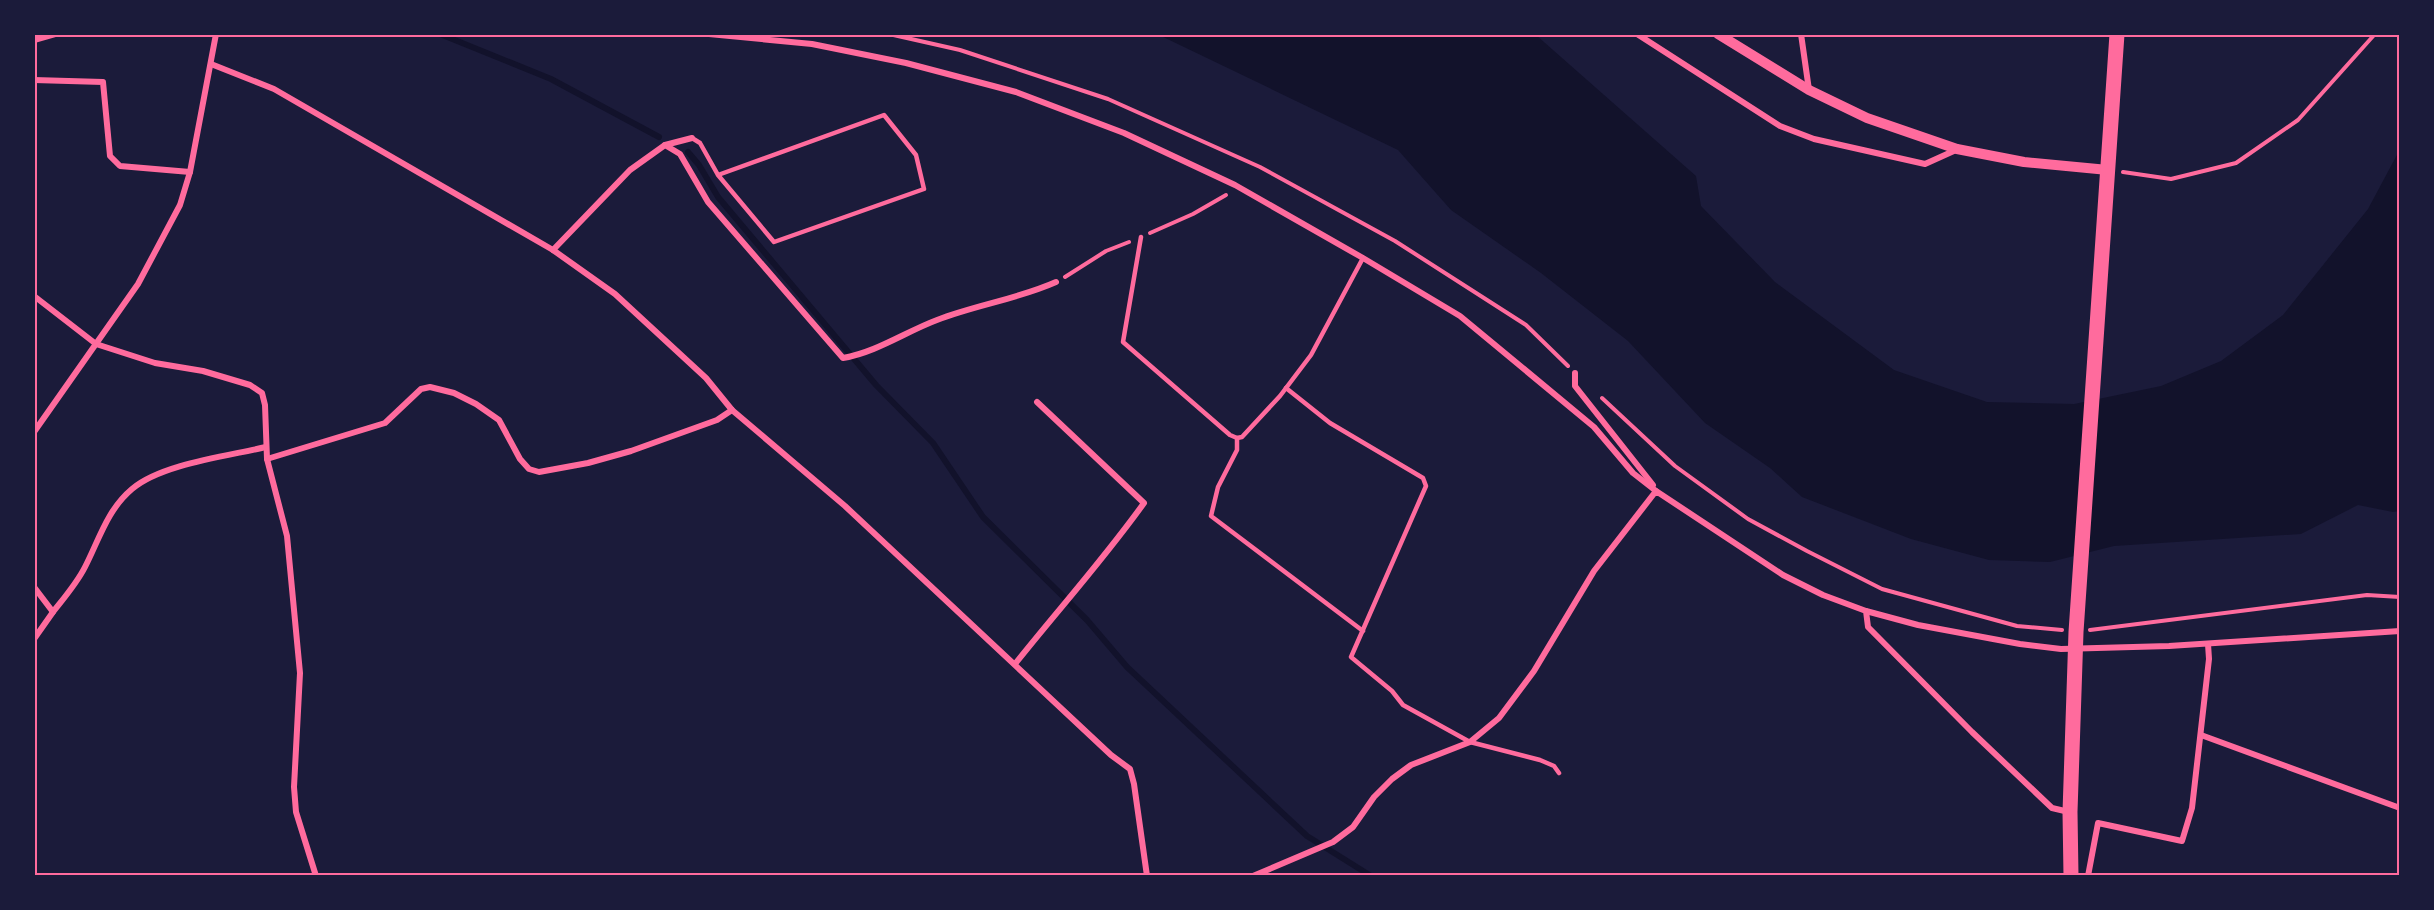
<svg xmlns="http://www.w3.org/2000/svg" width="2434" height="910" font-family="Commissioner,sans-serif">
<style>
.water{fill:#12122b}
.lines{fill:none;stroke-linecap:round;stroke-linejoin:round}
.stream{stroke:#12122b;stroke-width:6}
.path{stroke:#ff6b9d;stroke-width:4}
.service{stroke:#ff6b9d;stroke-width:4.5}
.minor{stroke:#ff6b9d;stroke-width:6}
.tertiary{stroke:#ff6b9d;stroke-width:10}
.primary{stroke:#ff6b9d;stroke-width:15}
.neatline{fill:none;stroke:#ff6b9d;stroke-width:2}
</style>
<rect width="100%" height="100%" fill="#1b1b3a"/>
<polygon class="water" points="1159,35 1536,35 1696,176 1701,206 1775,282 1894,370 1987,402 2074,404 2161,386 2221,361 2283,315 2368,209 2399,151 2399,511 2393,512 2358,505 2301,534 2114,546 2050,562 1989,560 1911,539 1802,497 1770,468 1705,423 1628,341 1541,273 1451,210 1398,150"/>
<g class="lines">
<g class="stream">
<polyline points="440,34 551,79 659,137"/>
<polyline points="688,152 699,165 718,197 876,385 933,443 983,517 1087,620 1127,667 1307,836 1371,876"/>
</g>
<g class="path">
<polyline points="889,34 960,50 1108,99 1260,167 1395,241 1526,325 1568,366"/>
<polyline points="2123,172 2171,179 2236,163 2298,120 2375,34"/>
<polyline points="1150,233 1193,214 1226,195"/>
<polyline points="1065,277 1106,251 1129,242"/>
<polyline points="1602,398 1675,466 1748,519 1807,551 1882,589 2017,626 2062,630"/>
<polyline points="2090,630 2367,595 2400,597"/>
</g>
<g class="service">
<polyline points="692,138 700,143 718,175 884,115 916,155 924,189 774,242 718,175"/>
<polyline points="1141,237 1123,342 1230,435 1237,438 1237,450 1218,487 1211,516 1363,631"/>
<polyline points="1286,388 1330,423 1423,478 1426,486 1351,657 1392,691 1403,705 1470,742 1540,760 1554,766 1559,773"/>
<polyline points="1237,438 1242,437 1280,396 1311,355 1363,258"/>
</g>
<g class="minor">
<polyline points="709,34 812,44 906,63 1016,92 1124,133 1235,185 1363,258 1460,316 1594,427 1633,473 1656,491"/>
<polyline points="1637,34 1780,126 1814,139 1925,164 1956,150"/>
<polyline points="1801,34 1809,90"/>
<polyline points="34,40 55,34"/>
<polyline points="211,64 274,89 553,250 615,294 706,378 732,410 845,506 1111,755 1130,769 1134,784 1147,876"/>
<polyline points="34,80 103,82 110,156 120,166 190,172"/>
<polyline points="665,145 692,138"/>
<path d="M553,250L630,170L665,145L680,154L708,202L843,358C877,352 905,332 937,320C976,305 1018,299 1056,282"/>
<polyline points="34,296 96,344 155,363 203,371 250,385 262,393 265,405 267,459 287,536 300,673 294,787 296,812 316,876"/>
<polyline points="1575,373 1575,386 1653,485"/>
<polyline points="34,432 138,284 180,205 190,172 216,34"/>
<polyline points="267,459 385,423 421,389 430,387 454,393 476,404 499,420 520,459 529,469 539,472 588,463 631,451 717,420 732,410"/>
<path d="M34,587L53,612C64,598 77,583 85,567C99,540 107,510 132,489C161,464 228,456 266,447"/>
<polyline points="1866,611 1918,625 2020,644 2061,649 2169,646 2400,631"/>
<polyline points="34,639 53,612"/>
<path d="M1015,664C1058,610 1104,559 1144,503L1037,402"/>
<polyline points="2201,735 2400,808"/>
<polyline points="1253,876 1333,842 1353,827 1374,797 1392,779 1411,765 1470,742 1499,718 1534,671 1594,571 1656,491 1783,575 1823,595 1866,611 1868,627 1972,732 2052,808 2069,812"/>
<polyline points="2088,876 2098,823 2182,841 2192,808 2209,659 2208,644"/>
</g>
<polyline class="tertiary" points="1718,34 1809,90 1867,118 1957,149 2024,162 2108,170"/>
<polyline class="primary" points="2071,876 2070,812 2076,632 2117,34"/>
</g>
<rect width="2434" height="910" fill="none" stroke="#1b1b3a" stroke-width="72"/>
<rect x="36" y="36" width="2362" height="838" class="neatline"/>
</svg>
